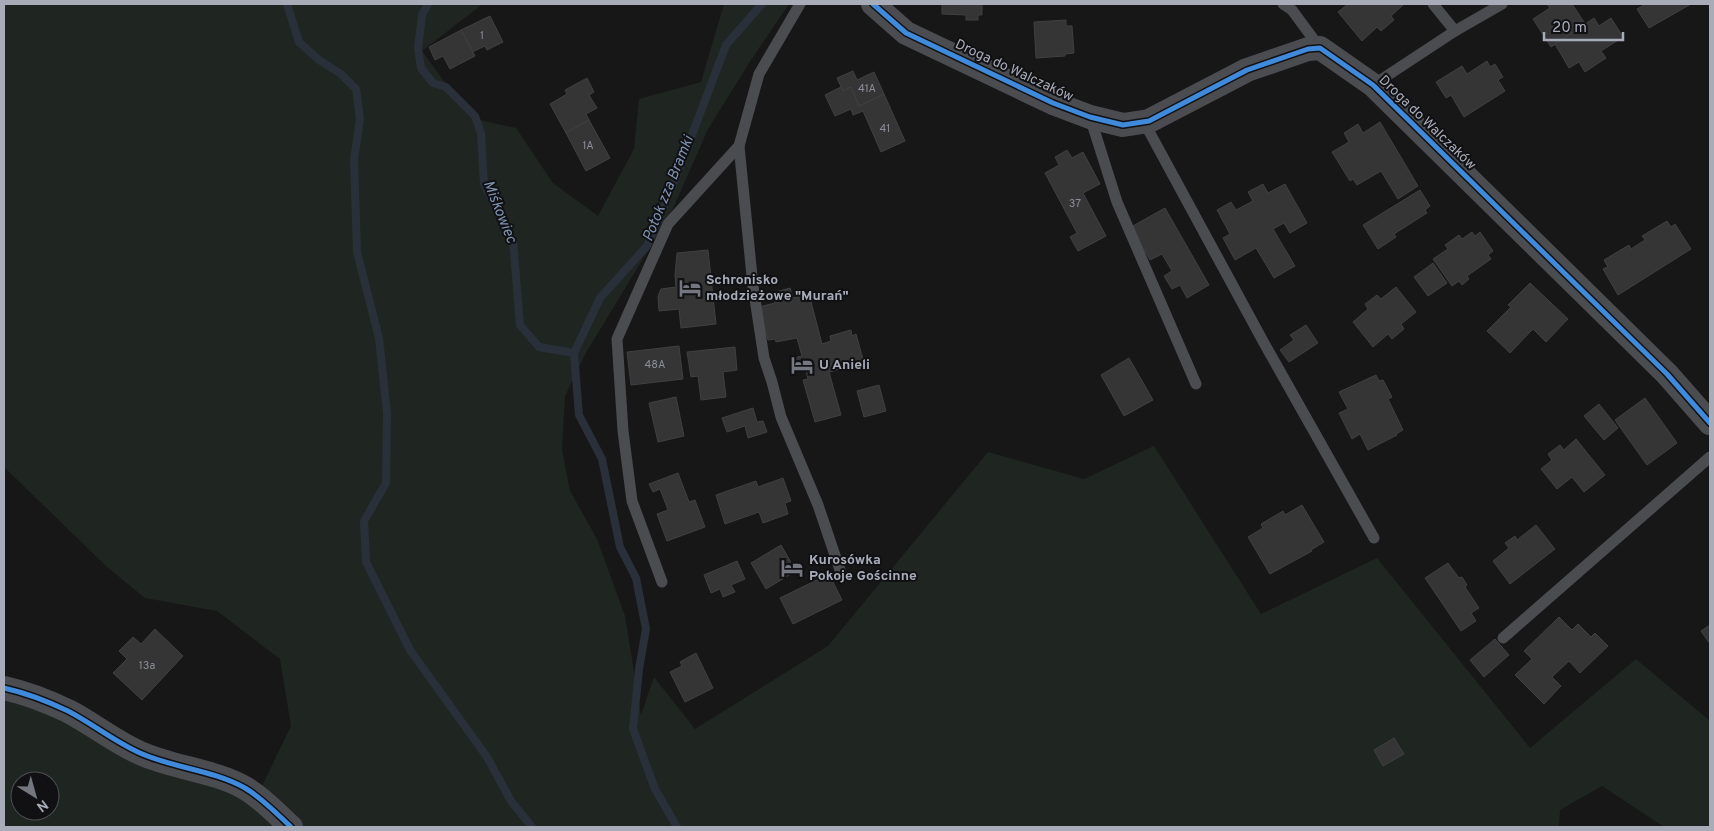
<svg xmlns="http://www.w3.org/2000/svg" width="1714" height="831" font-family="Overpass,sans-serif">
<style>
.green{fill:#1f2621;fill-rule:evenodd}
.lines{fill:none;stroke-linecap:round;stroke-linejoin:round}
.stream{stroke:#2a3039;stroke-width:8}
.building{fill:#353536;stroke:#404043}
.service{stroke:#4b4c50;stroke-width:11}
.minor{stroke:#4b4c50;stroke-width:24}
.cycleway-casing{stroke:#111113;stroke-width:8}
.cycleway{stroke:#408adc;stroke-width:5}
.labels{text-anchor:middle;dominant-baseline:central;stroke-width:4;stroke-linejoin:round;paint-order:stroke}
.number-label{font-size:11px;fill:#8b8e98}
.street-label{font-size:14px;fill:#a8abb8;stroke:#111113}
.poi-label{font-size:14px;font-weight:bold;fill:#a8abb8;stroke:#111113;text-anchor:start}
.water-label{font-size:15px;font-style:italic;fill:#7f93b3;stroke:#111113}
</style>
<rect width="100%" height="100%" fill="#171717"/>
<g class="green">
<polygon points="4,4 480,4 480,6 422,51 454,95 480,120 516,128 553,183 598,216 634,149 639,99 701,82 724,4 789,4 751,60 708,129 672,211 587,351 565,396 562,450 570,491 597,539 625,616 641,715 654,677 695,729 828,646 988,452 1084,479 1154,446 1261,614 1377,558 1530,748 1636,659 1710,721 1710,827 1664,827 1602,786 1560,810 1559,827 303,827 262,786 291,726 280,659 217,611 145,598 107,567 4,467"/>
<path d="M4,697L29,703L238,794L277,827H4ZM20,781H50V811H20Z"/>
</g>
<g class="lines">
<g class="stream">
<polyline points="287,4 299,42 319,60 341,74 356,89 360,119 354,160 357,252 379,338 387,413 386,483 364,521 366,562 410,650 487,757 511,801 532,827"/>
<polyline points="428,4 422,15 418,48 421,68 433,83 446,87 475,116 481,133 484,184 513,240 520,325 539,347 574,353"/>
<polyline points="677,827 655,789 633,729 639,669 646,629 636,578 620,547 602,459 579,415 574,353 600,298 647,246 676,177 726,45 762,4"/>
</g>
</g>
<g class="building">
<polygon points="942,4 982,4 982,15 978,15 978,20 966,20 966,15 942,14"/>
<polygon points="1348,4 1402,4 1403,5 1391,16 1394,20 1381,31 1377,27 1362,41 1338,12"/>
<polygon points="1547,4 1572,4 1586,25 1551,47 1533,19 1550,8"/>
<polygon points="1646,4 1691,4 1649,28 1637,9"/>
<polygon points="490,16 503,42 487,50 485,46 472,52 461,30"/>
<polygon points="1594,18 1599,26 1611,18 1623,37 1601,51 1606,58 1585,72 1579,62 1569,68 1555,44"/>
<polygon points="1066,20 1066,26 1072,26 1074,53 1065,54 1065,56 1036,58 1034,22"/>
<polygon points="461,30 475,56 450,69 443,56 435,60 429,47"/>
<polygon points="1487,61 1490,67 1495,64 1503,77 1498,80 1505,91 1464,117 1451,95 1446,98 1436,82 1462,66 1467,74"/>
<polygon points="853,71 857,80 874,72 884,94 859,106 851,87 843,91 837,78"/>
<polygon points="587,78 594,92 589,95 597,108 586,114 589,120 566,133 550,104 567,94 565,90"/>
<polygon points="841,87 843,91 851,87 859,106 884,94 905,141 881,152 863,111 853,115 851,109 835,116 825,95"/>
<polygon points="589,120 610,158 586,171 566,133"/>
<polygon points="1380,122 1418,186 1398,199 1381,171 1357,185 1353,179 1350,181 1332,152 1349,142 1344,133 1358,124 1363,133"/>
<polygon points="1067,150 1072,158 1083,152 1100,184 1083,193 1106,236 1078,251 1070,237 1077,233 1045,173 1059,165 1055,157"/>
<polygon points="1263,184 1268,193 1285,184 1307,223 1290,233 1284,223 1273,229 1295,266 1274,278 1256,248 1235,260 1223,238 1230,234 1217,210 1231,202 1236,210 1253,201 1248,192"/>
<polygon points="1420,190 1430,206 1425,210 1427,213 1394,234 1396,237 1378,249 1363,225"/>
<polygon points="1165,208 1209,285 1187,298 1180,285 1172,289 1164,276 1172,271 1162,254 1150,260 1131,227"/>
<polygon points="1667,221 1671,227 1675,224 1691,249 1618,295 1603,269 1608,267 1604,260 1629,245 1631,249 1645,240 1642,236"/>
<polygon points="1472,232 1475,236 1480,232 1493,251 1488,255 1491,259 1467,276 1469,279 1462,285 1459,281 1452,286 1433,259 1448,249 1445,245 1459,235 1462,239"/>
<polygon points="708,250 716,324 681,328 679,309 659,311 658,296 661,289 676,287 675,275 677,253"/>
<polygon points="1433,263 1447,283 1428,296 1414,277"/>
<polygon points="1530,283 1568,319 1546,342 1533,329 1510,353 1487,331 1511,307 1508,305"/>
<polygon points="1396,287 1416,312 1401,324 1404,329 1392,339 1388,334 1373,347 1353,322 1368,309 1365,304 1377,295 1381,299"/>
<polygon points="790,288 793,298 809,294 822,344 831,341 830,336 851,330 852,336 856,334 864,363 829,372 841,415 815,422 803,380 808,379 805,367 796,369 794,358 802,356 797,338 776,342 775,339 768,340 759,307 775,303 772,293"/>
<polygon points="1306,325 1318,343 1289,362 1280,350 1294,340 1290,335"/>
<polygon points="679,346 683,379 631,385 627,352"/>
<polygon points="735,347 737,370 723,372 726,397 701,400 698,376 691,377 687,352"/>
<polygon points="1129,358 1153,400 1124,416 1101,375"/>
<polygon points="1376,375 1379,381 1383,380 1392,397 1388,399 1403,430 1396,434 1397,435 1368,450 1360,434 1352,439 1339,413 1348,409 1339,392"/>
<polygon points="879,385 886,411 864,417 857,391"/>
<polygon points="676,397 684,436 658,442 649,403"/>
<polygon points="1645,398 1677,443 1647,465 1615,420"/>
<polygon points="1599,404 1618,428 1604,440 1584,416"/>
<polygon points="753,408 757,422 763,421 767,432 748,438 745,426 727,432 722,418"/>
<polygon points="1576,439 1605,475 1584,492 1572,477 1557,489 1541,469 1552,460 1548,454 1560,445 1564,450"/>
<polygon points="678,473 689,502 695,500 705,527 667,541 657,514 668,510 660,489 653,492 649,484"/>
<polygon points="783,478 791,501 785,503 788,514 763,523 759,512 725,524 716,495 756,481 758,487"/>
<polygon points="1302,505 1324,542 1311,550 1312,551 1270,574 1248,537 1263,528 1261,524 1283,511 1285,515"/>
<polygon points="1536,525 1555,549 1510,584 1493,561 1509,548 1505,543 1515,536 1517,540"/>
<polygon points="781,545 796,571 766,589 751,563"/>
<polygon points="737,561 745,579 731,585 735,592 723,597 720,589 711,593 704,575"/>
<polygon points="1448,563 1459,578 1462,577 1467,585 1465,587 1479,608 1471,613 1476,621 1461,631 1425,578"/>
<polygon points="829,574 842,600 793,624 780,598"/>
<polygon points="1559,617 1572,630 1578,624 1591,637 1595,633 1608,646 1580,673 1569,661 1552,677 1561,686 1544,704 1515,675 1532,659 1524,651"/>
<polygon points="1710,625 1710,644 1701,631"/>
<polygon points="155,629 183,656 142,700 113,673 127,659 119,651 133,637 141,644"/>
<polygon points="1495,639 1509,655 1484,677 1470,660"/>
<polygon points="696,653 713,688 685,702 670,672 682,666 680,662"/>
<polygon points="1394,738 1404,754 1383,766 1374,750"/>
</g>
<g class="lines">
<g class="service">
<polyline points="1283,4 1292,10 1320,48"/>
<polyline points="1433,4 1455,31"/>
<polyline points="1373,85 1455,31 1502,4"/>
<polyline points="1090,117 1117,202 1196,384"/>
<polyline points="1144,122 1264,343 1374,538"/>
<polyline points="739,146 753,286 764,358 772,382 781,417 818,505 841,573"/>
<polyline points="662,582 632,501 623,431 617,339 668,224 739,146 759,74 800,4"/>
<polyline points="1503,638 1710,457"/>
</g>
<g class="minor">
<polyline points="873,4 906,33 1053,103 1090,117 1123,125 1149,121 1247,70 1308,49 1320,48 1373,85 1667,374 1710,423"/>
<path d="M4,688C26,693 47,701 68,711C93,724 115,742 140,753C173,768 213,770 245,788C262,798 276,813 291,827"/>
</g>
<g class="cycleway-casing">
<g id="cycleway">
<polyline points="873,4 906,33 1053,103 1090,117 1123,125 1149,121 1247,70 1308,49 1320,48 1373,85 1667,374 1710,423"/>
<path d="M4,688C26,693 47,701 68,711C93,724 115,742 140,753C173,768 213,770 245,788C262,798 276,813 291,827"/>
</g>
</g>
<use href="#cycleway" class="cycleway"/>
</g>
<defs>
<g id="hotel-bare" transform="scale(1.725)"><path d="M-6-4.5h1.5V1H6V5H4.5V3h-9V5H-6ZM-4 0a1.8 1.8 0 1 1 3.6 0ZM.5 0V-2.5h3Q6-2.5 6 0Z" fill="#757780" stroke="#111113" stroke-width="2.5" paint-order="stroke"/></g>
</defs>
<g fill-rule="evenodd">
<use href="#hotel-bare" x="690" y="288"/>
<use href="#hotel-bare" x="802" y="365"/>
<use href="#hotel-bare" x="792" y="568"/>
</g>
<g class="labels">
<g class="number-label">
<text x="482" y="36">1</text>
<text x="867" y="89">41A</text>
<text x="885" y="129">41</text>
<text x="588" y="146">1A</text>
<text x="1075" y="204">37</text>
<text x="655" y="365">48A</text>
<text x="147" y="666">13a</text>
</g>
<g class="street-label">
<text transform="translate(1014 71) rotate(25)">Droga do Walczaków</text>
<text transform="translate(1427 123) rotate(44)">Droga do Walczaków</text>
</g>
<g class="poi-label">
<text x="706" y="280">Schronisko<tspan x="706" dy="16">młodzieżowe "Murań"</tspan></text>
<text x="819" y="365">U Anieli</text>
<text x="809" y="560">Kurosówka<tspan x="809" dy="16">Pokoje Gościnne</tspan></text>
</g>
<g class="water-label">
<text transform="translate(669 189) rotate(-68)">Potok zza Bramki</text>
<text transform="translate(499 212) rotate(68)">Miśkowiec</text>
</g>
</g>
<rect width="1714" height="831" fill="none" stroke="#a8abb8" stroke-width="10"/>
<g transform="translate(35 796) rotate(143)"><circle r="24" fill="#111113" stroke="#4d4f55"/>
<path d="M0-4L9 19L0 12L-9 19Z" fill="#757780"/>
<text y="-8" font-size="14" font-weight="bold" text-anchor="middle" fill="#a8abb8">N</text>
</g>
<path d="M1544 32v8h79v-8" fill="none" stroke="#a8abb8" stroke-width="2.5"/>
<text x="1552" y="32" font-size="15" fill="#a8abb8" stroke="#111113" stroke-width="4" paint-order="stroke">20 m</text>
</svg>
